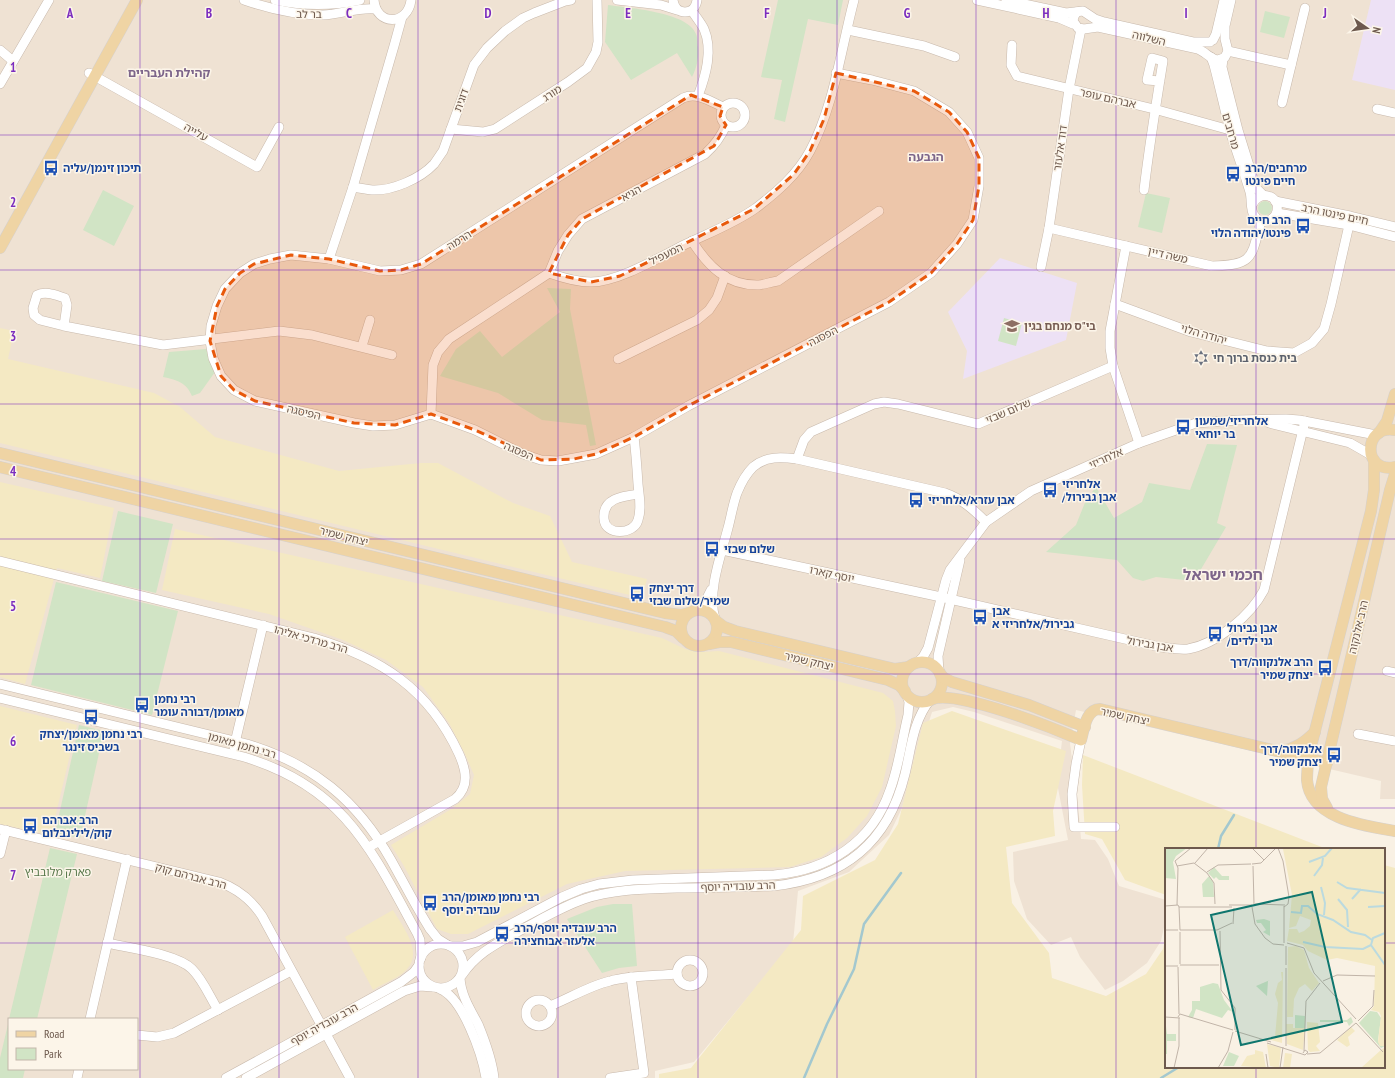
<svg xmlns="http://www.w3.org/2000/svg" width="1395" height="1078" font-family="'PT Sans Narrow','Noto Sans Hebrew',sans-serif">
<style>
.residential{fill:#efe2d3;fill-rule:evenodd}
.education{fill:#ede1f5}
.green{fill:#d1e4c5}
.sand{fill:#f4e9c3}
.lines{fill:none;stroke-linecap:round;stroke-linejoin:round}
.stream{stroke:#a3c8cf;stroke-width:2.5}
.minor-casing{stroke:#c8b9ac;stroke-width:10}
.major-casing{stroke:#d6d1cd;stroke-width:12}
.minor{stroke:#fff;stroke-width:9}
.major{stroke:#efd4a4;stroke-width:11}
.marked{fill:#e8590c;fill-opacity:0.2;stroke:#e8590c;stroke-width:3;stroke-dasharray:8 5;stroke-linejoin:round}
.grid{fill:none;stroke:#7b2cbf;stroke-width:1;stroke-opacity:0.55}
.labels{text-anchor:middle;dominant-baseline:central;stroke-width:3;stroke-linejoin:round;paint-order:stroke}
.street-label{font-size:11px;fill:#6d594d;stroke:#fcf5e9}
.transit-label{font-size:11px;font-weight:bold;fill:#164399;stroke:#fcf5e9;text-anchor:start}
.education-label{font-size:11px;font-weight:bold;fill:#785e54;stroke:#fcf5e9;text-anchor:start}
.worship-label{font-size:11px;font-weight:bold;fill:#5b616d;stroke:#fcf5e9;text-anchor:start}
.park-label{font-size:11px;fill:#57774a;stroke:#fcf5e9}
.neighbourhood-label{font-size:12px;font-weight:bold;fill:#7d658a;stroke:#fcf5e9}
.district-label{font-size:15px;font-weight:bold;fill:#7d658a;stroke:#fcf5e9}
.inset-river{fill:none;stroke:#bbdadf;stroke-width:2}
.inset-road{fill:none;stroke:#c1b4a8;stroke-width:1}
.view{fill:#0f766e;fill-opacity:0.15;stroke:#0f766e;stroke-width:2}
.inset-edge{fill:none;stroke:#6d594d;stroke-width:2}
.grid-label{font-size:13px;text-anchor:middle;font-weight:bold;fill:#7b2cbf;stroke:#fcf5e9;stroke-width:3;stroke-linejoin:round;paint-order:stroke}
</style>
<rect width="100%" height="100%" fill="#f9f1e4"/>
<path class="residential" d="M0,0H1395V799H1380L1381,781L1076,710L1070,744L1078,804L1081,839L1095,840L1108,859L1119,886L1166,900V918L1161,941L1147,963L1123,981L1105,990L1080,957L1071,937L1051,945L1027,919L1014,881L1013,852L1068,840L1057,783L1062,741L974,712L953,707L932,712L902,808L889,835L849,872L798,891L793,943L694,1062L655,1071V1078H0ZM9,1019H137V1069H9Z"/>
<g class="education">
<polygon points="1371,0 1395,0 1395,90 1352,80"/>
<polygon points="1000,258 1077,283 1066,340 963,379 967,351 948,312"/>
</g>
<g class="green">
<polygon points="778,0 843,0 838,25 808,19 785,122 774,119 782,80 761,77"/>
<path d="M608,5C629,8 688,12 696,34C698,38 697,43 698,47C699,57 697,67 692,77L677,53L631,80L605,42Z"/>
<polygon points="1265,11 1290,17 1284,38 1260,32"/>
<polygon points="103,190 134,206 114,246 83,230"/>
<polygon points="1146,193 1170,198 1162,233 1138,227"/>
<circle cx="1265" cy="208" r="7"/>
<polygon points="547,288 571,289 570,309 596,445 590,446 586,425 542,420 498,393 440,376 456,349 480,331 502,357 560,312"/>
<polygon points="1004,318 1022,323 1016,346 998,341"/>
<path d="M206,349L215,372L200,393L192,396C186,382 177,380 163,377L169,352Z"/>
<polygon points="1207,444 1237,445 1217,523 1226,527 1194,581 1156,577 1143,581 1133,578 1117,560 1046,552 1076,525 1086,500 1096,487 1114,518 1142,502 1149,483 1190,490"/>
<polygon points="118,511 173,524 156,593 102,581"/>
<polygon points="56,582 178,611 152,715 31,685"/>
<polygon points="79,725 104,731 80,838 55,833"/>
<polygon points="50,848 77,854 37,1019 9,1019"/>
<polygon points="613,904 632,904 637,966 619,968 602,973 567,919 597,907"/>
<polygon points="9,1020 9,1069 25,1069 23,1078 0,1078 0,1058"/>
</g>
<g class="sand">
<polygon points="0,328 14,331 8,359 154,393 180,407 215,437 339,471 421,463 438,463 513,503 550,516 572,562 647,579 642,598 0,443"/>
<polygon points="0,482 114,508 100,578 57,568 25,684 0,677"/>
<polygon points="175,529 662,638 685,649 703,652 719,651 883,693 893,701 895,711 896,726 882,787 867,816 847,838 821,857 790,867 625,871 567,884 468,934 451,934 437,929 404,866 391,845 453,808 470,794 474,775 465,754 449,723 423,687 386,660 343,640 269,614 162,590"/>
<polygon points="0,706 77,725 51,835 0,824"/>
<polygon points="952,711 1066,751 1053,811 1055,836 1006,847 1012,903 1049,953 1052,978 1106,996 1146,974 1163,949 1166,935 1166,1067 1384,1067 1384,865 1395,868 1395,1078 659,1078 659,1074 691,1068 801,930 803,896 875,860 898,824 923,723"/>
<polygon points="1083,755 1327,849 1166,849 1166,895 1125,880 1102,839 1085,834 1082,785"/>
<path d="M393,910C404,929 426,955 403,973C394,980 382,984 373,990L345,937Z"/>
</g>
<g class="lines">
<g class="stream">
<polyline points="1218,849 1221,836 1234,815"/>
<polyline points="804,1078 827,1024 854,969 864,924 901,873"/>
<polyline points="1161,1078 1179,1067"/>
</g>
<g class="minor-casing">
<g id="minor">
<path d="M244,0C270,9 295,15 323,15C341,14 359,7 376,9"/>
<path d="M275,0C304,6 332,6 360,0"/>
<path d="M374,0C376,26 408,26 411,0"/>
<polyline points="617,0 661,5 677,10"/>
<path d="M673,0C675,16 695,16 697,0"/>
<polyline points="977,0 1059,18 1073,24"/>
<polyline points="1006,0 1066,13 1083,11 1095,19 1104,22 1193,42 1210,42"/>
<path d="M692,11C696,17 701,23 704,29C713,50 706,75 698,96"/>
<path d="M1077,12L1074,16L1073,21L1078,28L1084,29L1098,27L1198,49C1208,53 1214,65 1225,57L1228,51L1225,39V26L1231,0"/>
<polyline points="848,30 924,46 955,57"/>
<polyline points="1213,40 1216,34 1224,0"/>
<polyline points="1012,45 1011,65 1017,76 1154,109 1230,130"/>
<polyline points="0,50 13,61"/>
<polyline points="1228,51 1291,65"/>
<path d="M1211,57L1214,65C1220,88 1225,111 1231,134C1237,153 1244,172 1250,192C1252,199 1250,210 1254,215C1257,221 1264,223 1270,220C1274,218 1276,215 1277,211C1280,195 1259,189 1252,205"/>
<polyline points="1223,59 1222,67 1238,130 1256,188 1263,195"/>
<polyline points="89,73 257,167 279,127"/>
<polyline points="0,84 49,0"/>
<circle cx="733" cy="115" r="12"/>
<polyline points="1282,103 1305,8"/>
<polyline points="1377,109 1395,113"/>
<polyline points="451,129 483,132 495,129 568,82 587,68 596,52 598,42 597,0"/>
<path d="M353,187C359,188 365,189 372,190C392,191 420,179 434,164C437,160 440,155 443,151L474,65L487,48L505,31L523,18L534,13L565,1L571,0"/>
<path d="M1144,190C1149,147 1156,104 1163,61L1152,58L1147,80L1160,81"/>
<polyline points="1275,201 1350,216 1395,227"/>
<polyline points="1277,213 1349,225 1395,237"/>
<path d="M1049,228L1212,266C1254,265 1251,258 1261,221"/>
<path d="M692,241C708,266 727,286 759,285C765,284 772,282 778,281L879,211"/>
<polyline points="1126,246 1110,331 1110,348 1113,366 1139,443"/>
<polyline points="329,259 353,187 394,46 402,17"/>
<polyline points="1041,267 1049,228 1069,89 1081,29"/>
<path d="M549,273L558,251L568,235L582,219L705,154C715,145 721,137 726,125"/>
<polyline points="1115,304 1191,332 1267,351 1294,353 1312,343 1324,329 1331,304 1349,225"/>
<path d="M64,326L67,305L65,298C55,295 46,291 37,295L33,308L34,315L40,320L64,326L163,345L279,331L312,335L392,355"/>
<polyline points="362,346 370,320"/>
<polyline points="618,359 697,320 709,310 717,298 725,276"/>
<path d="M431,414L395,425L373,426L354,423L255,401L234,390L221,376L213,358L210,341L211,326L217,306L225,289L240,273L254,264L270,259L291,255L329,259L380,271L401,270L421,264L683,98C697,92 710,101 723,107"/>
<polyline points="431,414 475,430 523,454 541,460 558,461 596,454 634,437 688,406 889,302 931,273 957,244 973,220 979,186 979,158 967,132 949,112 914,91 872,80 836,73"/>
<path d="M431,414L433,365L438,352L449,339L549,273C563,278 576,282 591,282C618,282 660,257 686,244C709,233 735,223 756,208C777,192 797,175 810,151C834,106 841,49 854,0"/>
<polyline points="1269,423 1350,443 1371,455"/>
<path d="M634,437C636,453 637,468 638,484C639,496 642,508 638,520C634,535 605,536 604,519C602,498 623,496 639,494"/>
<polyline points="797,459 804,440 811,432 874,404 884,402 898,404 978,424 1113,366"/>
<path d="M722,550L941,597L1160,647C1169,648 1179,650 1188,649C1217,644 1251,615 1264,590L1305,421"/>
<path d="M0,561L314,638C381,658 429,689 459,754C466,770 470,786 455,799L369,847"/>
<polyline points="695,610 704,604 711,590"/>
<path d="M715,619C707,592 721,555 728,528C731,517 733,504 737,493C741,483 746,474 753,467C766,456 781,457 797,459L945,493C962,499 973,509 986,522"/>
<polyline points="917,663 923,657 928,648 946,580 950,570 986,522 1031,491 1139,443 1196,423 1238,420 1286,419 1299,420 1376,435"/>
<polyline points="1387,671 1395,673"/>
<polyline points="939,672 938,656 960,560"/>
<path d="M0,684L247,744C313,764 357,800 391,860C404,883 416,907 430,929L438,939L446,944"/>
<path d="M0,698L244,757C344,787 371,849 417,933L420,940L421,958"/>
<polyline points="1358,734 1395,741"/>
<polyline points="1081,740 1076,764 1072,794 1074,827 1115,827"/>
<polyline points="234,747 263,625"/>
<path d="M0,829L219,882C238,889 251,899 262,916L350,1078"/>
<polyline points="0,854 6,830"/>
<path d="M107,943C129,948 177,954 192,969C203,980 210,997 218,1010"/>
<circle cx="441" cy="966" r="22"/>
<path d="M450,946H463L477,942L562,897L581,889L599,884L633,880L774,875C828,870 872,843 890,790C899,766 902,740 908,715L909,702L907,695"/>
<circle cx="690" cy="973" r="13"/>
<path d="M462,975C477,953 496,944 519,931C540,920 561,907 584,899C614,889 646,889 677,888C710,888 742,887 774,886C844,878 888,843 905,774C911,749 913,721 930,700"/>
<path d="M460,978C461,995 470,1009 478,1024C485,1041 492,1060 494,1078"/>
<path d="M440,989C463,998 482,1054 486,1078"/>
<circle cx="539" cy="1013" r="13"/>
<path d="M550,1006C570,998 589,986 610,981C631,975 655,976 677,974"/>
<polyline points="90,1019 127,859"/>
<polyline points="137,1035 157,1037 174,1033 291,971"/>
<polyline points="77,1078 79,1069"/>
<polyline points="226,1078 401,982 414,972 419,965"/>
<polyline points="246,1078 404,991 420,986 433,987"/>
<polyline points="610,1078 644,1073 631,977"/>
</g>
</g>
<g class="major-casing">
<g id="major">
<polyline points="0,248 137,0"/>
<path d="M1395,430C1363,424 1362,474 1395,467"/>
<polyline points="1379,433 1387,421 1395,394"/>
<polyline points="0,453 665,613 681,615 689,613"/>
<path d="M1374,460V490L1371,511L1308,758C1308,765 1307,773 1307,780C1310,819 1366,826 1395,831"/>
<polyline points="0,467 665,627 676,631 683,638"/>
<circle cx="699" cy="628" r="18"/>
<polyline points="716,621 724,627 735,631 895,669 909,667"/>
<polyline points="709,644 719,642 731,642 888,680 899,685 905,691"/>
<circle cx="922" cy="682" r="20"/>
<polyline points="940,674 944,678 952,682 1029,705 1085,727"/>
<path d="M932,699C958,690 1053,728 1081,740C1084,729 1086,709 1100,709L1327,763"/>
<path d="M1282,751C1296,748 1304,743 1315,732"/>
<polyline points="1327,808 1322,799 1321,787 1390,490 1395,474"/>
</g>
</g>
<use href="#minor" class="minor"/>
<use href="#major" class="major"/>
</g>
<path class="marked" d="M836,73L914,91L949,112L967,132L979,158V186L973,220L957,244L931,273L889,302L688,406L634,437L596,454L574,459L541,460L475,430L431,414L395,425L354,423L255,401L234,390L221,376L210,341L217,306L225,289L240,273L254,264L291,255L329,259L380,271L401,270L421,264L691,95L723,107L720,116L726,125L714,146L582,219L568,235L549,273L591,282L620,276L754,209L794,174L810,151L824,119Z"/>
<path class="grid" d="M140,0V1078M279,0V1078M418,0V1078M558,0V1078M698,0V1078M837,0V1078M976,0V1078M1116,0V1078M1256,0V849M0,135H1395M0,270H1395M0,404H1395M0,539H1395M0,674H1395M0,808H1395M0,943H1166M1384,943H1395M1256,1067V1078"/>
<defs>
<g id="bus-bare" transform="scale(1.2)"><path d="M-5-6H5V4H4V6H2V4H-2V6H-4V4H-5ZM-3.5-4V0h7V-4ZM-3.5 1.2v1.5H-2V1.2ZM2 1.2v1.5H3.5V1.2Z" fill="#1a4fb4" stroke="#fcf5e9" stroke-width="2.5" paint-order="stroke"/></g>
<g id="school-bare" transform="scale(1.2)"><path d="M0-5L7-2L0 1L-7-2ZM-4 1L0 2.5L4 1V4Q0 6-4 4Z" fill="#8d6e63" stroke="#fcf5e9" stroke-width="2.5" paint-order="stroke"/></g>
<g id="synagogue-bare" transform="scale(1.2)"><path d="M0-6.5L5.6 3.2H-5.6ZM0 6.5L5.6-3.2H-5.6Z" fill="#6b7280" stroke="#fcf5e9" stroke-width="2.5" paint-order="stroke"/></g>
</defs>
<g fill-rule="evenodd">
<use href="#bus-bare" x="51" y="168"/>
<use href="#bus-bare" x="1233" y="174"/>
<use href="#bus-bare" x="1303" y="226"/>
<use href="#school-bare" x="1012" y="326"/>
<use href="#synagogue-bare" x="1201" y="358"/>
<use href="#bus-bare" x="1183" y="427"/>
<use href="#bus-bare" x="1050" y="490"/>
<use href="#bus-bare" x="916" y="500"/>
<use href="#bus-bare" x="712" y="549"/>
<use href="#bus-bare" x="637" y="594"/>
<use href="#bus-bare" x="980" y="617"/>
<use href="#bus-bare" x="1215" y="634"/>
<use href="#bus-bare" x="1325" y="668"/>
<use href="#bus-bare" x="142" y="705"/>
<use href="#bus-bare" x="91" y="717"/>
<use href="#bus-bare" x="1334" y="755"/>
<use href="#bus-bare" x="30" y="826"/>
<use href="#bus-bare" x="430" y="903"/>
<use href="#bus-bare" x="502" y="934"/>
</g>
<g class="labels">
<g class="street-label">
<text transform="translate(309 14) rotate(1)">בר לב</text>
<text transform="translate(1149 38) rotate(13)">השלווה</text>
<text transform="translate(552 93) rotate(-33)">מורג</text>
<text transform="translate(1108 98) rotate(13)">אברהם עופר</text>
<text transform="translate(461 100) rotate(-70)">דוגית</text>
<text transform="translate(1231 131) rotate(74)">מרחבים</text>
<text transform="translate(196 132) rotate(29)">עלייה</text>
<text transform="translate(1060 148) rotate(-82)">דוד אלעזר</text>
<text transform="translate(631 193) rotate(-28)">הגיא</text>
<text transform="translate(1335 214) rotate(12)">חיים פינטו הרב</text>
<text transform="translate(459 240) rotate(-32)">הרמה</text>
<text transform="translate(666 254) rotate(-26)">המעפיל</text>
<text transform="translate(1168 255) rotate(13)">משה דיין</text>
<text transform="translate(1204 334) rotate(16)">יהודה הלוי</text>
<text transform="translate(823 336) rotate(-27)">הפסגה</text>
<text transform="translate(1008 411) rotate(-23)">שלום שבזי</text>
<text transform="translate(304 412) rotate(13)">הפיסגה</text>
<text transform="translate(519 451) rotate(23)">הפסגה</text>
<text transform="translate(1106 458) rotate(-24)">אלחריזי</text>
<text transform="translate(344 536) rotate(14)">יצחק שמיר</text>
<text transform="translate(832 574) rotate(12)">יוסף קארו</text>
<text transform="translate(1358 627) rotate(-77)">הרב אלנקוה</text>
<text transform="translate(311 639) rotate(16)">הרב מרדכי אליהו</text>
<text transform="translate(1150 644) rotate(10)">אבן גבירול</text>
<text transform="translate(809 661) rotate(13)">יצחק שמיר</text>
<text transform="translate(1125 716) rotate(12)">יצחק שמיר</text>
<text transform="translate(242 745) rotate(16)">רבי נחמן מאומן</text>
<text transform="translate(191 876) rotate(15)">הרב אברהם קוק</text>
<text transform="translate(738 886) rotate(-2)">הרב עובדיה יוסף</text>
<text transform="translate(324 1024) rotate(-29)">הרב עובדיה יוסף</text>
</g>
<g class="transit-label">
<text x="63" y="168">תיכון זינמן/עליה</text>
<text x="1245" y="168">מרחבים/הרב<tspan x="1245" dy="13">חיים פינטו</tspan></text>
<text x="1291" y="220" text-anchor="end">הרב חיים<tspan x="1291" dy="13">פינטו/יהודה הלוי</tspan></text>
<text x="1195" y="421">אלחריזי/שמעון<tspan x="1195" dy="13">בר יוחאי</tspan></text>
<text x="1062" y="484">אלחריזי<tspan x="1062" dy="13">/אבן גבירול</tspan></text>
<text x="928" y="500">אבן עזרא/אלחריזי</text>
<text x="724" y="549">שלום שבזי</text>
<text x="649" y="588">דרך יצחק<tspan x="649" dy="13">שמיר/שלום שבזי</tspan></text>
<text x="992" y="611">אבן<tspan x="992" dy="13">גבירול/אלחריזי א</tspan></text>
<text x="1227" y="628">אבן גבירול<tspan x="1227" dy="13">/גני ילדים</tspan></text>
<text x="1313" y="662" text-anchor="end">הרב אלנקווה/דרך<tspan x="1313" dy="13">יצחק שמיר</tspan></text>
<text x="154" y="699">רבי נחמן<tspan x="154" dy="13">מאומן/דבורה עומר</tspan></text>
<text x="91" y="734" text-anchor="middle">רבי נחמן מאומן/יצחק<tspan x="91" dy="13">בשביס זינגר</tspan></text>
<text x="1322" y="749" text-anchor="end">אלנקווה/דרך<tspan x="1322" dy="13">יצחק שמיר</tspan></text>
<text x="42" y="820">הרב אברהם<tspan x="42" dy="13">קוק/לילינבלום</tspan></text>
<text x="442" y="897">רבי נחמן מאומן/הרב<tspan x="442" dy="13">עובדיה יוסף</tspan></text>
<text x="514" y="928">הרב עובדיה יוסף/הרב<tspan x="514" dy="13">אלעזר אבוחצירה</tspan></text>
</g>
<g class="education-label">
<text x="1024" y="326">בי"ס מנחם בגין</text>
</g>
<g class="worship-label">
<text x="1213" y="358">בית כנסת ברוך חי</text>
</g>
<g class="park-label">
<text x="58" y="872">פארק מלובביץ</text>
</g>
<g class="neighbourhood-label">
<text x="169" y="72">קהילת העבריים</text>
<text x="926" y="156">הגבעה</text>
</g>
<g class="district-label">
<text x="1223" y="574">חכמי ישראל</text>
</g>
</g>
<g transform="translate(1165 848)">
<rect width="220" height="220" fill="#f9f1e4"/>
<path d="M0,0H22L11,8L8,14L11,31L0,30ZM49,19L57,28H64V32H54L51,29L49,31L43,25ZM44,28L48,33L49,49H38L37,36ZM99,71L105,73V88L98,84L101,82L96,75H92L91,72ZM105,132L103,133L102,148L91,138ZM48,135L53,136L59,152L68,164L63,162L57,170L31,161L28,170L23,169L27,162V153H35V139ZM205,163L212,164L216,170L213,192L215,198H220L216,200L194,175ZM130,167L140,168V180H130ZM186,169L188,174L184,178L182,174H155V172H182ZM0,170L2,186H11V193H2V206H0ZM64,204L74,208L69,218H58Z" fill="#d1e4c5"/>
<path d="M220,0V198H215L213,194L216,168L214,164L206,162L209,158L210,118L172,110L162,112L143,103L138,97L122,93L124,81H132L134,85L139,83L145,78L146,72L135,68L131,78L124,80L127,47L118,1ZM131,98L139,102L144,120L154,135L147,143L140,136L134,140L129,151L128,169H122L123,99ZM116,124H118L117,195L102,191L110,189L113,155L110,146L113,135L117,132ZM142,174L153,175L155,194L151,198L155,203L145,204L143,202ZM121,176H128V180H140L138,202L122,196ZM186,179L190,183L183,189L185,197L182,199L172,192ZM102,196L116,200L114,220L105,218ZM220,200V220H196L217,201ZM90,202L98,204L101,220L76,218L82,208L90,206ZM120,205L127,206L125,220H118Z" fill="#f4e9c3"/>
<path class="inset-river" d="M144,14L160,8L167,0M149,28L157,17L158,10M172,34L182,40L220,45M156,39L160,55L159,67M173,51L182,62L183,79M187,51L196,41M203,59L220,58M126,64L136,65L137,58H143L152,66L168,72L186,84L200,87L207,92M220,85L208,90L206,97L220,117M138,94L160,99L198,101L206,97"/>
<path class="inset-road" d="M87,0L99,12M113,0L118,13L124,49L123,56L119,59M30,15L43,0M87,16L96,15L111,0M12,18L29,15L42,25L49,35L50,56M88,18L89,56M42,24L53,17L86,16M90,56L120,57M12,57L13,20L10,13L26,0M64,57H87M0,58L13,57L14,59M119,58V95M14,59L15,82M14,59H67M87,59L90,76L100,90L108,96L119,97M68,76L69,60M0,82H13M15,82H52L67,75M55,83L56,142L70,160V182M15,84V116M122,95L139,100L149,125L191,171M15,117H54M121,117V98M0,118H13M13,119L14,166M121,120V198M158,133L172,127L210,128M0,169L15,170M13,169L15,166L68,182M193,173L208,158L209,142M191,175L218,204M70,183L106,194M102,195L140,207L143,204L140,202L138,205M139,203L141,153L155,135M101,206L103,220M142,206L155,205L191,175M9,220L14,198V170M53,220L63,203L68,184M115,220L118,199"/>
<path class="view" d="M147,44L177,174L76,197L46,67Z"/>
<rect width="220" height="220" class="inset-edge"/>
</g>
<g class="grid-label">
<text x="70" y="18">A</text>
<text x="209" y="18">B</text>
<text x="349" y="18">C</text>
<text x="488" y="18">D</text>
<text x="628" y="18">E</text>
<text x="767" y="18">F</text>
<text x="907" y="18">G</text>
<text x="1046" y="18">H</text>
<text x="1186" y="18">I</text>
<text x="1325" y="18">J</text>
<text x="13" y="72">1</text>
<text x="13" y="207">2</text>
<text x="13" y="341">3</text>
<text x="13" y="476">4</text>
<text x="13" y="611">5</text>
<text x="13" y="746">6</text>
<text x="13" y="880">7</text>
</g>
<rect x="8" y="1018" width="130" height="52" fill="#fcf5e9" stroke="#c3b7ab"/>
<rect x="16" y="1031" width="20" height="6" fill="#efd4a4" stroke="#c3b7ab"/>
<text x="44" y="1038" font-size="12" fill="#6d594d">Road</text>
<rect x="16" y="1048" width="20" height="12" fill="#d1e4c5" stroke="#c3b7ab"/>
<text x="44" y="1058" font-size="12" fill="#6d594d">Park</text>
<g transform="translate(1367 28) rotate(103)" stroke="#fcf5e9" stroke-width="3" paint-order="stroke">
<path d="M0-3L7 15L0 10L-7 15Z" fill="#6d594d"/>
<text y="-6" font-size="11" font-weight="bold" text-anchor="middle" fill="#6d594d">N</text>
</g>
</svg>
